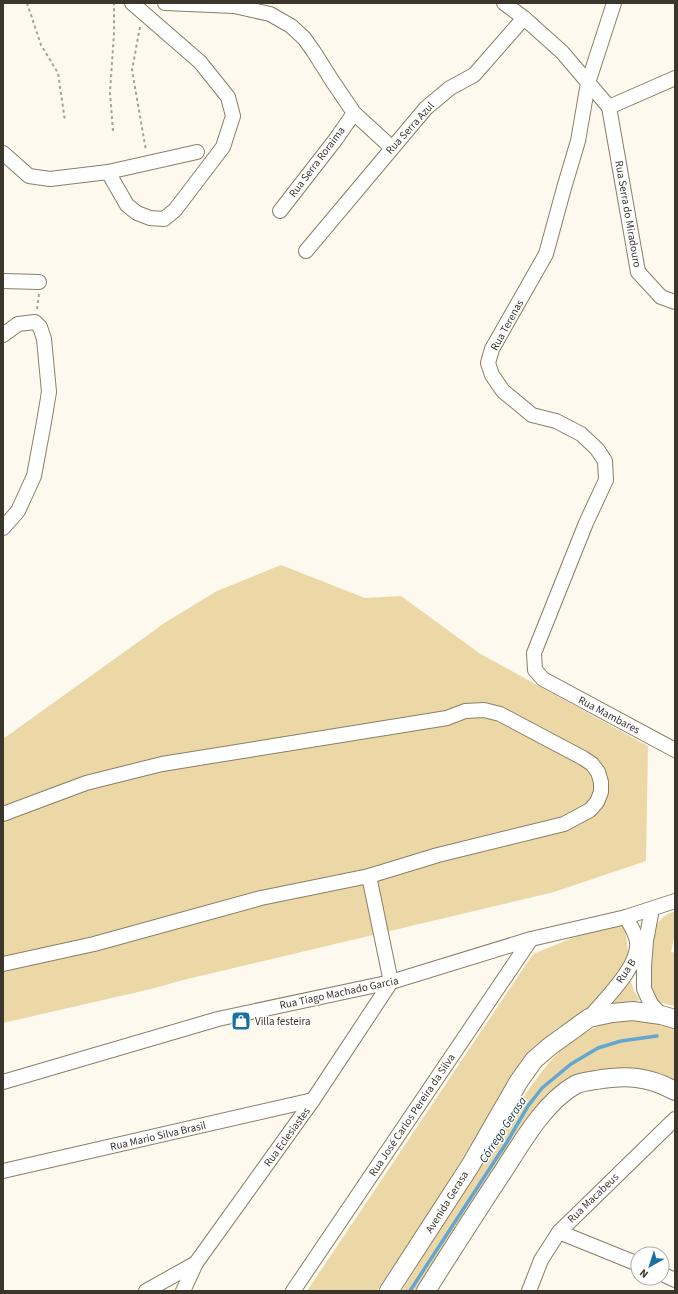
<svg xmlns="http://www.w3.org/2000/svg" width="678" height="1294" font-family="'Source Sans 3',sans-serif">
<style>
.green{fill:#ecd8a6}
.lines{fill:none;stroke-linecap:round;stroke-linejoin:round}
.stream{stroke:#63a6d2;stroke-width:3.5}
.minor-casing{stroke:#897f66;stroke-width:16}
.major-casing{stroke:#897f66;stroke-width:20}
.path{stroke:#a6a297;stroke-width:2;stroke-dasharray:3 3;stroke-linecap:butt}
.minor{stroke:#fff;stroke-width:14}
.major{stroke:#fff;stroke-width:18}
.labels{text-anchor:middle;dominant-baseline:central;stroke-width:3;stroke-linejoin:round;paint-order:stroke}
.street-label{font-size:11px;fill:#3a362b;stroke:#fff}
.poi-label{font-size:11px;fill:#3a362b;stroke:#fff;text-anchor:start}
.water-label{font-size:12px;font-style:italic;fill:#0f2d40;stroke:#fff}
</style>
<rect width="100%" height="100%" fill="#fef9ee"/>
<g class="green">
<polygon points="281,565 365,598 401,596 479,653 648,746 646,861 554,892 183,980 151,989 3,1023 3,739 166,622 217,591"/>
<path d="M675,911V938H674L671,952L675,953L674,967L675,968V1006C664,1004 656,1002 650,992L652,933C657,922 663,915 675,911Z"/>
<polygon points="607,924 619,924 625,929 629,957 588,1013 559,1027 531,1049 514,1073 444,1189 377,1291 307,1291 533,954"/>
<polygon points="629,975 634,991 640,1000 611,1005"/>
<path d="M625,1017L675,1025V1081C660,1076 643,1068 626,1068C606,1069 585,1078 565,1084L418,1291H402C430,1244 460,1198 489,1152C510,1119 534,1076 561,1050C579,1032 602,1024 625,1017Z"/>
</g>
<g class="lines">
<polyline class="stream" points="410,1291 507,1142 528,1106 542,1088 571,1064 598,1048 621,1041 657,1036"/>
<g class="minor-casing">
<g id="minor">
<polyline points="165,3 234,6 270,14 291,26 304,38 314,52 331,79 354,113 336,139 280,211"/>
<polyline points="504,3 524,18 562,52 609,107"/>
<polyline points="614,3 588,83 578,141 564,188 546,254 492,349 488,363 492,375 503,391 532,415 556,421 581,434 597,449 605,461 606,480 586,523 534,653 535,670 543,679 675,750"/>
<polyline points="609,107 638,272 661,297 675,302"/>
<polyline points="609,107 675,78"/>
<polyline points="354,113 392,148"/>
<polyline points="3,153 29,176 50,179 108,172 127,205 137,213 150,218 164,219 175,210 223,147 233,116 228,97 200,62 132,3"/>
<polyline points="108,172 197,152"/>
<polyline points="306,251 426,108 450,88 474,75 524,18"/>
<polyline points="3,281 39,282"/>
<polyline points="3,335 18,324 35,322 40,327 44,339 49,392 44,422 34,476 18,511 3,528"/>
<polyline points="3,814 86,783 162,764 447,718 465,711 484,710 500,714 583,758 592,764 598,772 601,782 601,792 597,802 590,810 564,824 438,855 369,876 261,898 94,944 3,964"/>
<polyline points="652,909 646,941 644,967 644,989 651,1004 661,1015"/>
<path d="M589,1018C604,1000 640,966 637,942C636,933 630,925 626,917"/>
<polyline points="3,1082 218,1019 391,982 531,939 626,917 675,901"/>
<polyline points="3,1171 313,1100"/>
<polyline points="559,1232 638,1264"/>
<polyline points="662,1274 675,1280"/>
<polyline points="146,1291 196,1263"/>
<polyline points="183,1291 196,1263 313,1100 391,982 369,876"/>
<polyline points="293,1291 531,939"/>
<polyline points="529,1291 541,1260 559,1232 675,1119"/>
</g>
</g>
<g class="major-casing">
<g id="major">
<polyline points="389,1291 470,1166 519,1081 534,1060 549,1047 589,1018 612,1013 633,1011 661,1015 675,1019"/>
<path d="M426,1291C450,1253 475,1214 500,1176C520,1146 543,1103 575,1085C581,1082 589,1081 596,1080C626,1075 648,1076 675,1091"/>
</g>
</g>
<g class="path">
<polyline points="27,3 41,45 58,73 65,121"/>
<polyline points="140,27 132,70 146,151"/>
<polyline points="113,131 110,93 114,33 114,3"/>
<polyline points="37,309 39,294"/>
</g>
<use href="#minor" class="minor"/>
<use href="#major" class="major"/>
</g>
<defs>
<g id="shop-square" transform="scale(1)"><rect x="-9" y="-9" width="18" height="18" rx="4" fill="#1a71a1" stroke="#fff"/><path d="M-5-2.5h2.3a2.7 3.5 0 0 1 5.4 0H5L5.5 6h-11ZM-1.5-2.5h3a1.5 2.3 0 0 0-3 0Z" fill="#fff"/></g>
</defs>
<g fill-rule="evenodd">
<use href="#shop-square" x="241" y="1021"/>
</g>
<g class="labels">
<g class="street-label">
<text transform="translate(410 128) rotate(-48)">Rua Serra Azul</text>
<text transform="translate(317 162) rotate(-53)">Rua Serra Roraima</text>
<text transform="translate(628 214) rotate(80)">Rua Serra do Miradouro</text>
<text transform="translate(507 325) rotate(-61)">Rua Terenas</text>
<text transform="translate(609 715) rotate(28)">Rua Mambares</text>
<text transform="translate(626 971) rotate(-56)">Rua B</text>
<text transform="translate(339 993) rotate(-12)">Rua Tiago Machado Garcia</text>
<text transform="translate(412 1115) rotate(-56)">Rua José Carlos Pereira da Silva</text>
<text transform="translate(158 1136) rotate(-13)">Rua Mario Silva Brasil</text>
<text transform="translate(287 1137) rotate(-54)">Rua Eclesiastes</text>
<text transform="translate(593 1198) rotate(-44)">Rua Macabeus</text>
<text transform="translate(447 1202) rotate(-58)">Avenida Gerasa</text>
</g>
<g class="poi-label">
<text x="255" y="1021">Villa festeira</text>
</g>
<g class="water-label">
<text transform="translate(503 1130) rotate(-57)">Córrego Gerasa</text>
</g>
</g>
<rect width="678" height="1294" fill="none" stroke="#3a362b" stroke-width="8"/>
<g transform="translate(650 1266) rotate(219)"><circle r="19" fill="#ffffff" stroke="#b0afaa"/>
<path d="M0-3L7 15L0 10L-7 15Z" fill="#1a71a1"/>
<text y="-6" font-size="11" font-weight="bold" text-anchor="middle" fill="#3a362b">N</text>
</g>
</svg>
